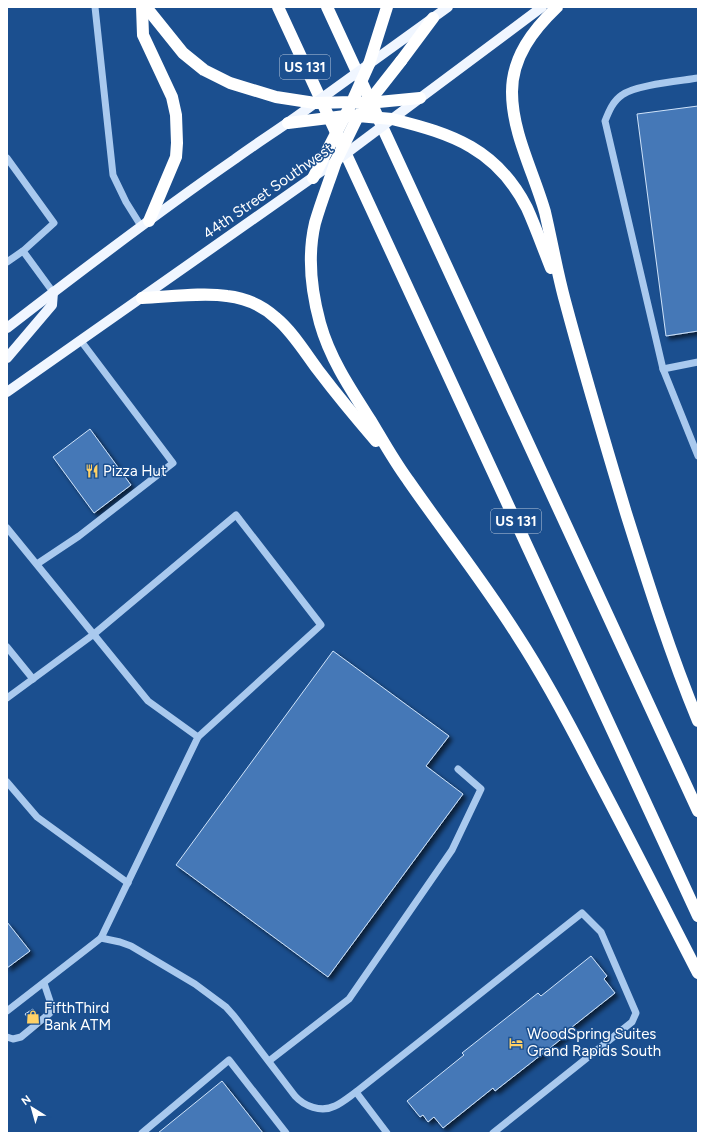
<svg xmlns="http://www.w3.org/2000/svg" width="705" height="1140" font-family="Figtree,sans-serif">
<style>
.building{fill:#4478b7;stroke:#cfe3fa;filter:url(#shadow)}
.lines{fill:none;stroke-linecap:round;stroke-linejoin:round}
.minor{stroke:#a9c9ee;stroke-width:7}
.major{stroke:#f0f6ff;stroke-width:10}
.highway{stroke:#fff;stroke-width:12}
.major-bridge{stroke:#f0f6ff;stroke-width:10}
.highway-bridge{stroke:#fff;stroke-width:12}
.labels{text-anchor:middle;dominant-baseline:central;stroke-width:3;stroke-linejoin:round;paint-order:stroke}
.shield{fill:#1b4f8f;stroke:#bbcadd;stroke-width:1}
.shield-label{font-size:14px;font-weight:bold;fill:#fff}
.street-label{font-size:15px;fill:#fff;stroke:#1b4f8f}
.poi-label{font-size:15px;fill:#fff;stroke:#1b4f8f;text-anchor:start}
</style>
<defs>
<filter id="shadow"><feDropShadow dx="3.5" dy="3.5" stdDeviation="2" flood-color="#0009"/></filter>
</defs>
<rect width="100%" height="100%" fill="#1b4f8f"/>
<g class="building">
<polygon points="698,106 698,331 666,336 637,114"/>
<polygon points="90,429 131,485 94,513 53,457"/>
<polygon points="333,651 449,736 426,766 463,794 328,977 176,865"/>
<polygon points="7,922 30,951 7,968"/>
<polygon points="591,956 607,976 604,979 615,993 567,1031 569,1033 495,1091 493,1088 443,1128 434,1117 428,1122 423,1115 420,1117 407,1101 464,1055 462,1053 538,993 541,996"/>
<polygon points="33,1009 40,1019 33,1025 25,1014"/>
<polygon points="222,1081 263,1133 158,1133"/>
</g>
<g class="lines">
<g class="minor">
<polyline points="95,7 113,175 126,202 141,226"/>
<path d="M698,78C680,81 635,85 622,95C613,101 609,111 605,121L663,369L698,456"/>
<polyline points="7,158 54,223 23,251 7,262"/>
<polyline points="23,251 53,292"/>
<polyline points="663,369 698,362"/>
<polyline points="7,528 148,701 198,737 101,938 7,1011"/>
<polyline points="37,564 79,536 173,463 81,341"/>
<polyline points="7,647 33,679"/>
<polyline points="7,698 94,634 236,515 321,625 198,737"/>
<polyline points="7,782 37,817 128,883"/>
<path d="M101,938L120,942L131,946L195,984L226,1007L234,1016L295,1096C304,1106 321,1113 335,1106C342,1103 349,1097 356,1092L582,913L601,932L636,1013L632,1022L493,1133"/>
<polyline points="7,1037 13,1039 21,1037 50,1013 52,1007 44,983"/>
<polyline points="269,1061 349,999 452,850 481,789 458,769"/>
<polyline points="356,1092 387,1133"/>
<polyline points="142,1133 229,1060 286,1133"/>
</g>
<g class="major">
<polyline points="369,64 448,7"/>
<polyline points="392,119 542,7"/>
<path d="M7,328C82,270 157,213 235,159C261,140 289,123 315,103"/>
<polyline points="7,358 52,305 53,292"/>
<polyline points="7,392 336,161"/>
</g>
<g class="highway">
<polyline points="142,7 143,35 172,97 176,115 177,143 176,157 149,221"/>
<polyline points="146,7 183,53 204,70 230,83 276,97 315,103"/>
<polyline points="278,7 698,916"/>
<polyline points="327,7 698,811"/>
<path d="M557,7C533,30 512,57 512,92C512,133 534,173 545,212C552,242 557,272 565,301C584,372 605,443 626,513C648,583 670,653 698,721"/>
<polyline points="401,61 433,18"/>
<polyline points="369,64 387,7"/>
<polygon points="352,102 368,103 358,116 345,116"/>
<path d="M392,119C453,134 497,149 527,208C536,228 543,248 551,268"/>
<path d="M336,161C329,182 321,202 315,223C307,257 311,290 320,323C330,359 351,390 371,421C383,441 394,461 408,480C444,532 483,581 517,635C545,678 569,723 592,768C628,836 663,905 698,973"/>
<path d="M142,298C167,297 203,292 227,296C245,298 263,306 276,318C292,331 306,354 318,370C337,395 356,418 376,441"/>
</g>
<g class="major-bridge">
<polyline points="315,103 369,64"/>
<polyline points="336,161 392,119"/>
</g>
<g class="highway-bridge">
<polyline points="315,103 352,102 369,64"/>
<polyline points="368,103 401,61"/>
<polyline points="368,103 420,98"/>
<polyline points="288,123 345,116"/>
<polyline points="336,161 358,116 392,119"/>
<polyline points="313,178 345,116"/>
</g>
</g>
<defs>
<g id="restaurant-bare" transform="scale(1.08)"><path d="M-5-6h1v4h1v-4h1v4h1v-4h1v5L-1.5 .5V6h-2V.5L-5-1ZM5-6V6H3V1.5H1.5Q1.5-4 5-6Z" fill="#ffd166" stroke="#1b4f8f" stroke-width="2.5" paint-order="stroke"/></g>
<g id="shop-bare" transform="scale(1.08)"><path d="M-5-2.5h2.3a2.7 3.5 0 0 1 5.4 0H5L5.5 6h-11ZM-1.5-2.5h3a1.5 2.3 0 0 0-3 0Z" fill="#ffd166" stroke="#1b4f8f" stroke-width="2.5" paint-order="stroke"/></g>
<g id="hotel-bare" transform="scale(1.08)"><path d="M-6-4.5h1.5V1H6V5H4.5V3h-9V5H-6ZM-4 0a1.8 1.8 0 1 1 3.6 0ZM.5 0V-2.5h3Q6-2.5 6 0Z" fill="#ffd166" stroke="#1b4f8f" stroke-width="2.5" paint-order="stroke"/></g>
</defs>
<g fill-rule="evenodd">
<use href="#restaurant-bare" x="92" y="471"/>
<use href="#shop-bare" x="33" y="1017"/>
<use href="#hotel-bare" x="516" y="1043"/>
</g>
<g class="labels">
<g class="shield">
<rect x="280" y="55" width="50" height="24" rx="3"/>
<rect x="491" y="509" width="50" height="24" rx="3"/>
</g>
<g class="shield-label">
<text x="305" y="67">US 131</text>
<text x="516" y="521">US 131</text>
</g>
<g class="street-label">
<text transform="translate(268 191) rotate(-35)">44th Street Southwest</text>
</g>
<g class="poi-label">
<text x="103" y="471">Pizza Hut</text>
<text x="44" y="1008">FifthThird<tspan x="44" dy="17">Bank ATM</tspan></text>
<text x="527" y="1034">WoodSpring Suites<tspan x="527" dy="17">Grand Rapids South</tspan></text>
</g>
</g>
<rect width="705" height="1140" fill="none" stroke="#ffffff" stroke-width="16"/>
<g transform="translate(32 1108) rotate(323)" stroke="#1b4f8f" stroke-width="3" paint-order="stroke">
<path d="M0-3L7 15L0 10L-7 15Z" fill="#ffffff"/>
<text y="-6" font-size="11" font-weight="bold" text-anchor="middle" fill="#ffffff">N</text>
</g>
</svg>
